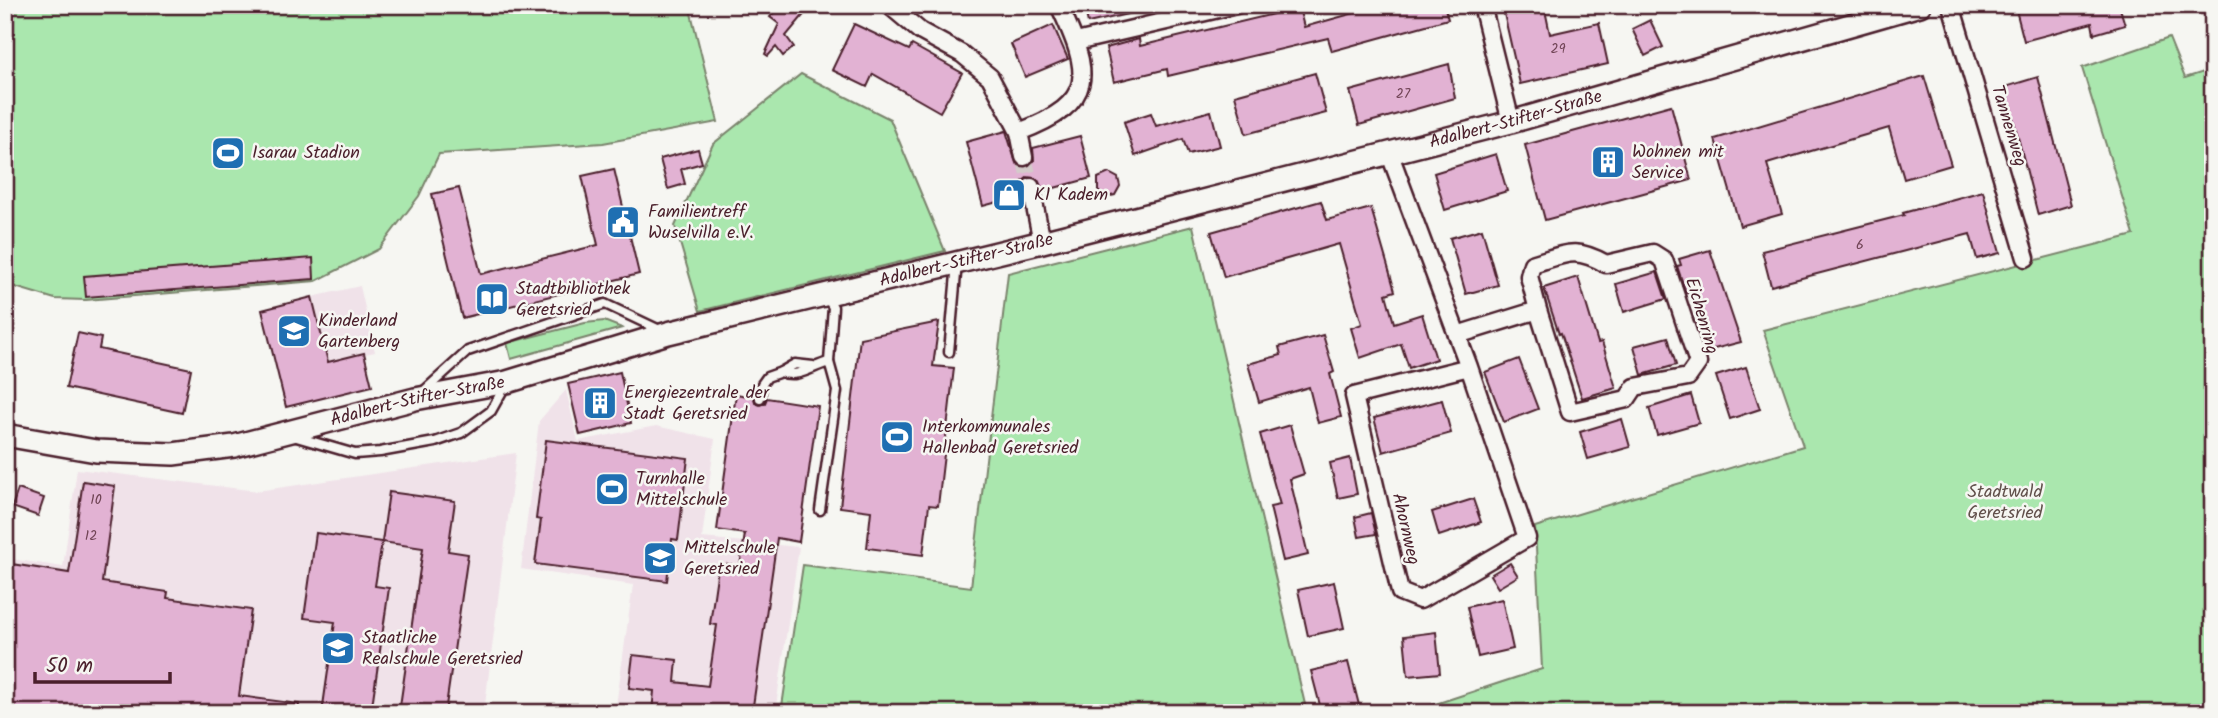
<svg xmlns="http://www.w3.org/2000/svg" width="2218" height="718" font-family="Kalam,sans-serif">
<style>
.built{fill:#f0e2e9}
.green{fill:#aae7ae;stroke:#7a836c;stroke-width:2}
.building{fill:#e2b2d3;stroke:#4a1f2b;stroke-width:2}
.lines{fill:none;stroke-linecap:round;stroke-linejoin:round}
.minor-tunnel{stroke:#d4cbca;stroke-width:16;stroke-dasharray:16 8;stroke-linecap:butt}
.service-casing{stroke:#4a1f2b;stroke-width:13}
.minor-casing{stroke:#4a1f2b;stroke-width:21}
.tertiary-casing{stroke:#4a1f2b;stroke-width:26}
.service{stroke:#f6f6f2;stroke-width:8}
.minor{stroke:#f6f6f2;stroke-width:16}
.tertiary{stroke:#f6f6f2;stroke-width:21}
.labels{text-anchor:middle;dominant-baseline:central;stroke-width:5;stroke-linejoin:round;paint-order:stroke}
.number-label{font-size:14px;fill:#704455}
.street-label{font-size:18px;fill:#4a1f2b;stroke:#f6f6f2}
.poi-label{font-size:18px;fill:#4a1f2b;stroke:#f6f6f2;text-anchor:start}
.park-label{font-size:18px;fill:#62514c;stroke:#f6f6f2}
</style>
<rect width="100%" height="100%" fill="#f6f6f2"/>
<filter id="ink" filterUnits="userSpaceOnUse"><feTurbulence type="fractalNoise" baseFrequency=".0143" numOctaves="2"/><feDisplacementMap in="SourceGraphic" scale="14" xChannelSelector="R" yChannelSelector="G"/><feConvolveMatrix kernelMatrix="1 2 1 2 8 2 1 2 1" color-interpolation-filters="sRGB"/></filter>
<g filter="url(#ink)">
<g class="built">
<polygon points="360,286 375,352 328,362 312,297"/>
<polygon points="566,390 578,441 656,426 715,439 702,538 799,547 775,713 615,713 633,585 521,569 539,421"/>
<polygon points="516,453 484,713 5,713 5,558 63,567 77,469 257,491"/>
</g>
<g class="green">
<polygon points="5,5 689,5 718,122 603,143 439,154 419,196 379,249 316,281 86,300 55,299 5,284"/>
<polygon points="2169,38 2185,78 2213,69 2213,713 1408,713 1542,669 1535,527 1803,446 1763,330 2134,235 2082,68"/>
<polygon points="801,74 890,119 945,251 700,311 675,226 713,144"/>
<polygon points="1193,226 1307,713 781,713 803,565 971,587 1008,273"/>
<polygon points="604,321 622,328 511,359 507,343 585,323"/>
</g>
<g class="building">
<polygon points="780,5 812,5 786,36 794,47 783,56 776,47 768,56 765,54 779,24 770,17"/>
<polygon points="1084,5 1140,5 1141,11 1088,23"/>
<polygon points="1383,5 1444,5 1448,19 1332,51 1328,38 1168,76 1167,69 1114,82 1106,48 1139,39 1140,46 1299,8 1304,27"/>
<polygon points="1502,5 1544,5 1550,34 1599,23 1608,64 1520,84"/>
<polygon points="2033,5 2119,5 2125,25 2094,34 2092,23 2024,41 2016,10"/>
<polygon points="1650,20 1663,47 1645,56 1632,29"/>
<polygon points="854,24 909,50 912,45 962,73 940,112 873,74 867,87 832,70"/>
<polygon points="1053,25 1068,59 1025,77 1011,44"/>
<polygon points="1449,64 1455,98 1359,125 1350,91"/>
<polygon points="1315,73 1326,113 1246,134 1235,95"/>
<polygon points="1924,76 1951,165 1904,179 1889,128 1767,164 1782,214 1740,226 1715,139"/>
<polygon points="2038,77 2071,205 2038,215 2005,87"/>
<polygon points="1671,105 1691,180 1545,220 1525,145"/>
<polygon points="1211,111 1220,146 1188,154 1183,139 1135,156 1124,122 1151,113 1156,126"/>
<polygon points="1006,131 1016,163 1025,167 1034,161 1033,148 1080,136 1091,178 1043,191 1038,180 1028,177 1021,183 1021,190 1015,191 1016,197 983,206 966,142"/>
<polygon points="698,149 702,163 681,169 685,184 668,189 660,159"/>
<polygon points="1496,154 1507,191 1445,210 1434,173"/>
<polygon points="614,169 639,274 462,318 432,194 459,188 481,274 598,245 582,176"/>
<polygon points="1109,173 1118,178 1120,186 1115,195 1106,197 1098,191 1098,178"/>
<polygon points="1983,191 2000,253 1977,259 1970,234 1771,286 1762,251 1904,215 1903,213"/>
<polygon points="1321,201 1327,220 1371,208 1395,291 1386,294 1394,323 1422,314 1436,359 1409,368 1401,344 1360,358 1351,328 1362,324 1339,244 1224,277 1211,232"/>
<polygon points="1482,229 1498,285 1466,294 1450,238"/>
<polygon points="1710,250 1741,342 1710,350 1696,301 1693,302 1690,292 1686,293 1677,266 1681,265 1679,259"/>
<polygon points="313,258 314,279 86,297 84,276"/>
<polygon points="1657,272 1666,299 1624,312 1616,284"/>
<polygon points="1578,277 1598,343 1602,342 1616,388 1582,398 1561,333 1559,334 1544,288"/>
<polygon points="312,297 328,362 364,353 372,386 286,407 262,310"/>
<polygon points="939,322 933,366 954,368 938,506 929,505 923,555 867,548 871,511 840,507 860,338"/>
<polygon points="78,333 101,338 99,349 191,369 182,413 66,388"/>
<polygon points="1323,335 1334,372 1330,374 1341,417 1318,423 1309,387 1259,402 1248,364 1281,355 1279,347"/>
<polygon points="1668,337 1676,365 1642,375 1634,346"/>
<polygon points="1519,359 1538,409 1504,422 1485,372"/>
<polygon points="1746,367 1760,409 1730,419 1716,376"/>
<polygon points="620,372 631,423 580,435 568,384"/>
<polygon points="736,394 754,397 755,403 760,405 765,403 767,398 818,406 799,542 777,538 752,713 652,713 654,691 629,688 633,655 677,660 675,682 708,686 717,625 710,624 718,568 726,569 727,564 740,566 745,534 717,530"/>
<polygon points="1691,395 1699,423 1657,435 1649,408"/>
<polygon points="1442,400 1451,433 1383,452 1374,418"/>
<polygon points="1622,419 1630,447 1588,459 1580,432"/>
<polygon points="1290,425 1304,474 1290,479 1308,555 1283,561 1270,507 1280,505 1260,434"/>
<polygon points="546,440 688,458 678,540 672,539 667,581 535,564 541,520 536,519"/>
<polygon points="1350,458 1357,494 1338,498 1330,463"/>
<polygon points="83,481 115,486 102,582 168,592 167,598 251,610 239,696 299,704 298,713 25,713 5,710 5,563 69,573"/>
<polygon points="18,489 44,498 38,516 12,507"/>
<polygon points="389,492 455,501 448,551 468,554 445,713 399,713 423,548 382,542"/>
<polygon points="1473,499 1481,522 1439,536 1432,512"/>
<polygon points="1371,513 1376,534 1359,537 1355,517"/>
<polygon points="316,533 382,542 375,586 389,588 371,713 322,713 335,622 304,618"/>
<polygon points="1510,563 1518,576 1498,588 1490,575"/>
<polygon points="1334,582 1344,628 1308,636 1298,590"/>
<polygon points="1502,599 1513,649 1478,657 1467,607"/>
<polygon points="1436,632 1440,673 1408,676 1404,636"/>
<polygon points="1348,662 1360,709 1345,713 1322,713 1311,671"/>
</g>
<g class="lines">
<polyline class="minor-tunnel" points="1024,157 1031,187"/>
<g class="service-casing">
<g id="service">
<polyline points="949,352 957,263"/>
<path d="M781,372C797,379 813,366 829,362L833,307L826,296"/>
<polyline points="424,391 468,351 605,304 662,331"/>
<polyline points="760,398 762,384 767,377 781,372 795,364 813,366"/>
<polyline points="293,436 355,454 380,452 435,442 461,433 491,411 505,386"/>
<polyline points="820,510 837,391 829,362"/>
</g>
</g>
<g class="minor-casing">
<g id="minor">
<polyline points="889,5 920,31 962,54 990,77 1019,132 1024,157"/>
<polyline points="1482,5 1511,122"/>
<polyline points="1951,5 2026,258"/>
<polyline points="1076,42 1236,5"/>
<path d="M1019,132C1098,102 1091,74 1059,5"/>
<polyline points="1389,152 1469,367 1527,538 1420,600 1400,592 1354,396 1469,367"/>
<polyline points="1031,187 1042,242"/>
<path d="M1457,335L1538,310L1570,412L1627,399L1635,387L1688,377L1698,363L1664,260L1653,253L1606,264C1574,246 1566,254 1532,264L1529,276L1538,310"/>
</g>
</g>
<g class="tertiary-casing">
<g id="tertiary">
<path id="s1" d="M5,435L96,451L173,454L234,446L415,399L507,382L668,333L1042,242L1511,122L1920,5"/>
</g>
</g>
<use href="#service" class="service"/>
<use href="#minor" class="minor"/>
<use href="#tertiary" class="tertiary"/>
</g>
</g>
<defs>
<g id="stadium-square" transform="scale(1.75)"><rect x="-9" y="-9" width="18" height="18" rx="4" fill="#1f6fb2" stroke="#f6f6f2"/><path d="M0-5a6.5 5 0 1 0 0 10a6.5 5 0 1 0 0-10ZM-3.5-1.8h7v3.6h-7Z" fill="#fff"/></g>
<g id="building-square" transform="scale(1.75)"><rect x="-9" y="-9" width="18" height="18" rx="4" fill="#1f6fb2" stroke="#f6f6f2"/><path d="M-4-6H4V6H1V3H-1V6H-4ZM-2.5-4.3h1.7v1.8h-1.7ZM.8-4.3h1.7v1.8H.8ZM-2.5-1h1.7V.8h-1.7ZM.8-1h1.7V.8H.8Z" fill="#fff"/></g>
<g id="shop-square" transform="scale(1.75)"><rect x="-9" y="-9" width="18" height="18" rx="4" fill="#1f6fb2" stroke="#f6f6f2"/><path d="M-5-2.5h2.3a2.7 3.5 0 0 1 5.4 0H5L5.5 6h-11ZM-1.5-2.5h3a1.5 2.3 0 0 0-3 0Z" fill="#fff"/></g>
<g id="civic-square" transform="scale(1.75)"><rect x="-9" y="-9" width="18" height="18" rx="4" fill="#1f6fb2" stroke="#f6f6f2"/><path d="M-.6-6.5H3V-4.5H.6V-3L4-1V1h2V6H-6V1h2V-1L-.6-3ZM-1.2 2.5V6h2.4V2.5Z" fill="#fff"/></g>
<g id="library-square" transform="scale(1.75)"><rect x="-9" y="-9" width="18" height="18" rx="4" fill="#1f6fb2" stroke="#f6f6f2"/><path d="M-6-4Q-3-5.5-.7-3.5V5Q-3 3-6 4ZM6-4Q3-5.5 .7-3.5V5Q3 3 6 4Z" fill="#fff"/></g>
<g id="school-square" transform="scale(1.75)"><rect x="-9" y="-9" width="18" height="18" rx="4" fill="#1f6fb2" stroke="#f6f6f2"/><path d="M0-5L7-2L0 1L-7-2ZM-4 1L0 2.5L4 1V4Q0 6-4 4Z" fill="#fff"/></g>
</defs>
<g fill-rule="evenodd">
<use href="#stadium-square" x="228" y="153"/>
<use href="#building-square" x="1608" y="162"/>
<use href="#shop-square" x="1009" y="195"/>
<use href="#civic-square" x="623" y="222"/>
<use href="#library-square" x="492" y="299"/>
<use href="#school-square" x="294" y="331"/>
<use href="#building-square" x="600" y="403"/>
<use href="#stadium-square" x="897" y="437"/>
<use href="#stadium-square" x="612" y="489"/>
<use href="#school-square" x="660" y="558"/>
<use href="#school-square" x="338" y="648"/>
</g>
<g class="labels">
<g class="number-label">
<text x="1558" y="49">29</text>
<text x="1403" y="94">27</text>
<text x="1860" y="245">6</text>
<text x="96" y="500">10</text>
<text x="91" y="536">12</text>
</g>
<g class="street-label">
<text stroke="none"><textPath href="#s1" startOffset="1554">Adalbert-Stifter-Straße</textPath></text>
<text transform="translate(2008 126) rotate(73)">Tannenweg</text>
<text stroke="none"><textPath href="#s1" startOffset="987">Adalbert-Stifter-Straße</textPath></text>
<text transform="translate(1701 316) rotate(74)">Eichenring</text>
<text stroke="none"><textPath href="#s1" startOffset="420">Adalbert-Stifter-Straße</textPath></text>
<text transform="translate(1405 529) rotate(77)">Ahornweg</text>
</g>
<g class="poi-label">
<text x="1632" y="152">Wohnen mit<tspan x="1632" dy="21">Service</tspan></text>
<text x="252" y="153">Isarau Stadion</text>
<text x="1034" y="195">K1 Kadem</text>
<text x="648" y="212">Familientreff<tspan x="648" dy="21">Wuselvilla e.V.</tspan></text>
<text x="516" y="289">Stadtbibliothek<tspan x="516" dy="21">Geretsried</tspan></text>
<text x="318" y="321">Kinderland<tspan x="318" dy="21">Gartenberg</tspan></text>
<text x="624" y="393">Energiezentrale der<tspan x="624" dy="21">Stadt Geretsried</tspan></text>
<text x="922" y="427">Interkommunales<tspan x="922" dy="21">Hallenbad Geretsried</tspan></text>
<text x="636" y="479">Turnhalle<tspan x="636" dy="21">Mittelschule</tspan></text>
<text x="684" y="548">Mittelschule<tspan x="684" dy="21">Geretsried</tspan></text>
<text x="362" y="638">Staatliche<tspan x="362" dy="21">Realschule Geretsried</tspan></text>
</g>
<g class="park-label">
<text x="2005" y="492">Stadtwald<tspan x="2005" dy="21">Geretsried</tspan></text>
</g>
</g>
<rect width="2218" height="718" fill="none" stroke="#f6f6f2" stroke-width="28"/>
<rect x="14" y="14" width="2190" height="690" fill="none" stroke="#4a1f2b" stroke-width="2.5" filter="url(#ink)"/>
<path d="M35 672v10h135v-10" fill="none" stroke="#4a1f2b" stroke-width="3.5"/>
<text x="46" y="672" font-size="21" fill="#4a1f2b" stroke="#f6f6f2" stroke-width="5" paint-order="stroke">50 m</text>
</svg>
